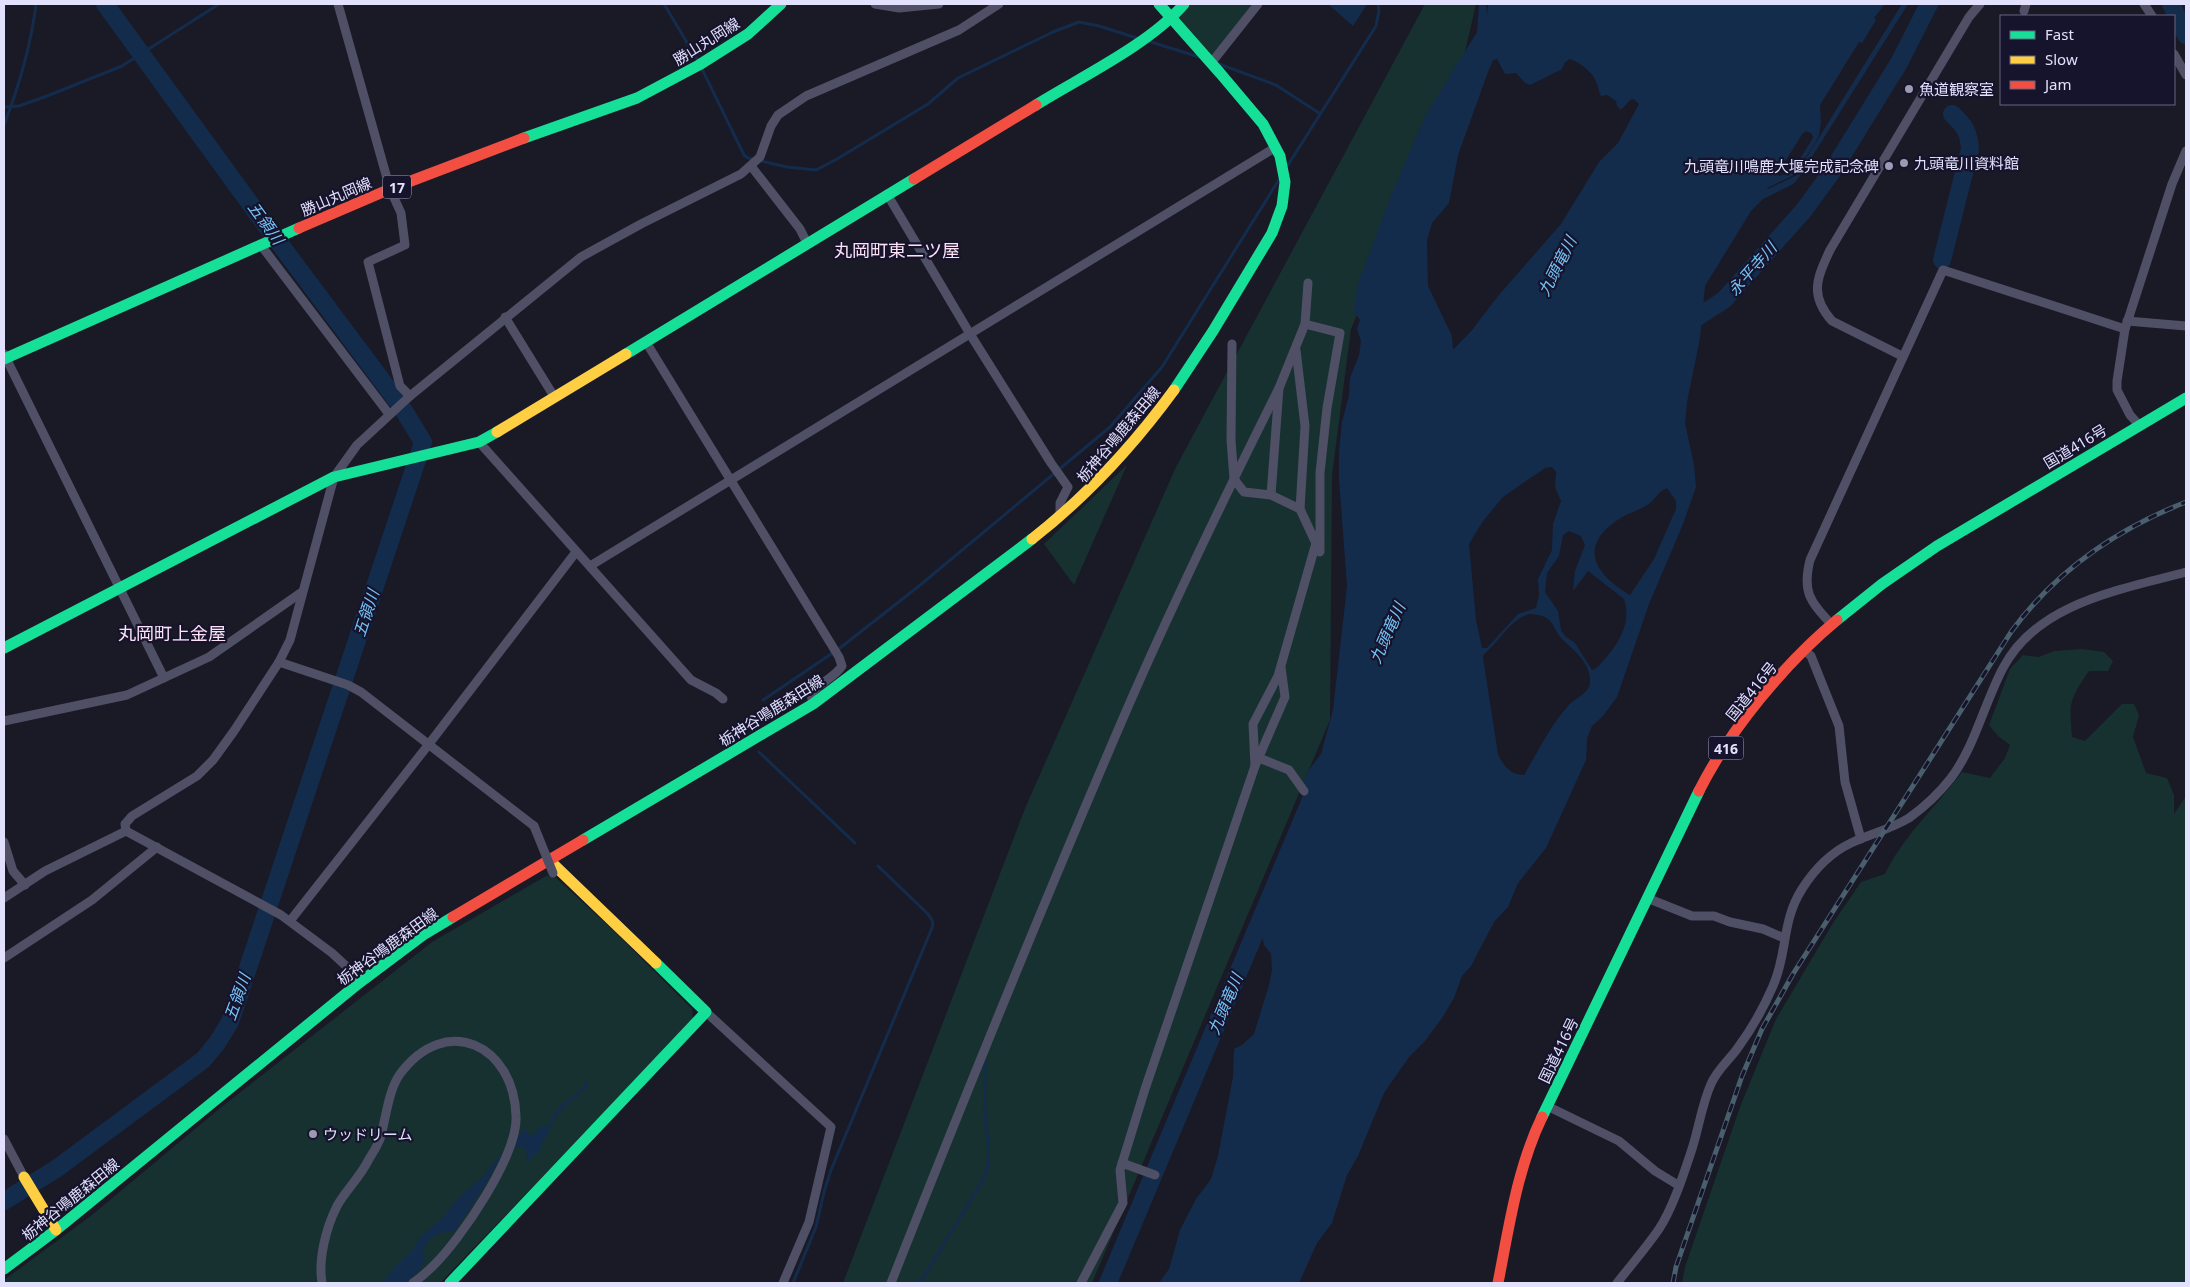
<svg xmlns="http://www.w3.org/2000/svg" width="2190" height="1287" font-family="'Noto Sans','Noto Sans JP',sans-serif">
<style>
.green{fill:#173130}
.water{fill:#142c4c;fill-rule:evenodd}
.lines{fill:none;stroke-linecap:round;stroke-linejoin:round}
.stream{stroke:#142c4c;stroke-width:3}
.river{stroke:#142c4c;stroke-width:18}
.street{stroke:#4f4f66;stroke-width:9}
.fast{stroke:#16e098;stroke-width:11}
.slow{stroke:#ffcf43;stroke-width:11}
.jam{stroke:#f24e42;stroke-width:11}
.rail-casing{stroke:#495f6d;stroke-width:5}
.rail{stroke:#16132c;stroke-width:3;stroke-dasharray:9;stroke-linecap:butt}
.street-bridge{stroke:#4f4f66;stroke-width:9}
.poi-dot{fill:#9b9ab2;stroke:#16132c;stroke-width:2}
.labels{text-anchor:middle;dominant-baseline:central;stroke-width:4.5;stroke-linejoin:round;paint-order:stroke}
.shield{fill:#16132c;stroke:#a4a2be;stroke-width:1}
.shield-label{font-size:14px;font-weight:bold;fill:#e1e0fd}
.street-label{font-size:15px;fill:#e1e0fd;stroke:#16132c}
.poi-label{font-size:15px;fill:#e1e0fd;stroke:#16132c;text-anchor:start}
.water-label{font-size:16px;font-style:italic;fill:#74c3f7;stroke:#16132c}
.quarter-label{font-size:18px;fill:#fde2f5;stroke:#16132c}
</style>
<rect width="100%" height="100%" fill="#1a1926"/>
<g class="green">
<polygon points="1184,4 1258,4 1212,62 1172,18"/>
<polygon points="1425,4 1476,4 1465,52 1351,329 1332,475 1330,720 1092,1283 843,1283 1026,806 1176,467"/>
<polygon points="1127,465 1074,585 1044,544"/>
<path d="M2082,649L2104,652L2113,661L2108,671H2089C2069,700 2069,703 2072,737L2085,741L2122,704H2134L2139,715L2133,737L2146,773L2167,778L2174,795V814L2186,796V1283H1682L1685,1267L1740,1107L1776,1019L1833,923L1861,882L1885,874C1904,835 1936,807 1962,772L1990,778L2005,758L2010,745L1998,736L1989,725L2010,669L2023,655L2039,657L2054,651Z"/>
<polygon points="546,876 555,877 612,929 692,1009 693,1021 440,1283 4,1283 4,1280 92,1215 219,1109 432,942"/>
</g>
<g class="water">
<polygon points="1328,4 1367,4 1353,26"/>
<path d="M1479,4H1486L1487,15L1488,4H1885L1874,18L1876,20L1862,43L1859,42L1820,105L1821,122L1819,135L1815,143L1794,175L1767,188L1768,189L1795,176L1902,4H1908L1798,179L1793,184L1763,199L1751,211L1705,286L1700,338L1687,402L1685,423L1694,465L1696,487L1683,524L1649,604L1617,697L1603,716L1592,726L1587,738L1586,760L1546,848L1518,883L1508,907L1494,922L1471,966L1462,976L1454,998L1442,1018L1425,1041L1409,1057L1384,1093L1358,1156L1347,1175L1332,1223L1317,1243L1299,1283H1159L1169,1269L1180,1230L1196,1199L1211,1179L1218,1156L1233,1077L1234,1049L1242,1045L1254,1034L1269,985L1272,970L1271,954L1264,945L1260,926L1263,907L1282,855L1292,848L1302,831L1306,816L1304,781L1309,770L1321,754L1333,710L1347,586L1339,479V452L1342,422L1349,395L1350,378L1359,355L1361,341L1357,329L1360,320L1356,315L1354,308L1358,284L1390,199L1425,116L1477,32ZM1497,59L1505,74L1516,73L1525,83L1530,85L1562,69L1565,62L1570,59C1581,63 1594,73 1597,84C1599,89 1599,92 1601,96L1607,95L1616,101L1617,106L1621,110L1630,100L1634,99L1639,104L1618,143L1599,162L1561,224L1498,296L1473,329L1453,350L1452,336L1428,286L1427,240L1432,223L1449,203L1458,155L1488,72L1493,60ZM1807,131L1812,134L1813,138L1791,173L1779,176L1777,174L1803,133ZM1552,467L1556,472L1555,487L1561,501L1553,524L1552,550L1538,579L1539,595L1536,608L1518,614L1487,648H1482L1476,620L1469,544L1483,521L1503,497L1545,468ZM1667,488L1676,501V509L1654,559L1630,595C1595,575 1577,546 1619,519C1628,513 1641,510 1650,503C1657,497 1657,493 1667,488ZM1569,531L1581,536L1585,545L1575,571L1573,591L1588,571L1624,599C1632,622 1619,643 1604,660C1600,664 1598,668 1592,670L1575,643L1565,636L1561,630L1558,611L1545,592L1547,573L1559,556L1563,535ZM1530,614C1557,616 1549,626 1564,641C1575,651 1591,664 1590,682C1590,693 1575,698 1568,706C1550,726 1538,752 1524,775C1511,775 1503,766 1498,754L1483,658L1484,654C1499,642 1511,618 1530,614Z"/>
<polygon points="542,1125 551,1126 538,1153 528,1161 526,1159 527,1153 524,1146 515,1148 518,1136 526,1128 530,1135 533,1135"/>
<path d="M492,1164L495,1167L484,1187L454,1232C435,1231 418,1242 425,1263C409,1282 407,1283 383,1283L389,1274L412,1250L420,1237L443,1217L460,1196L482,1178Z"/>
</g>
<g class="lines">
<g class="stream">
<polyline points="664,4 698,61"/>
<polyline points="1148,41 1199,57"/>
<polyline points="1219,64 1276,85 1319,113"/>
<polyline points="702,69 744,155 748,158 787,167 816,170 837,159 928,104 958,78 1053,32 1079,22 1099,26 1137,38"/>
<polyline points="4,107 19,106 47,96 122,66 219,4"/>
<path d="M4,125C19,86 31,45 36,4"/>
<polyline points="1288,165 1376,26 1379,11 1378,4"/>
<polyline points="763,700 840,648 919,586 1110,427 1162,367 1280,178"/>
<polyline points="759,752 855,843"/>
<path d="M550,1126C553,1118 557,1111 564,1105C573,1096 582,1095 587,1083"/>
<polyline points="494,1166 503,1154"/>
<polyline points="793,1283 816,1227 824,1192 831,1170 932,928 933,922 928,914 878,866"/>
<path d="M920,1283L983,1180C993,1158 987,1139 985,1116C984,1098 985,1079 985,1061"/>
</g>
<g class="river">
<polyline points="2171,4 2186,35"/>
<path d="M1942,260L1970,149C1969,132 1964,125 1952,114"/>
<polyline points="1682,327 1724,300 1804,210 1831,173 1899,63 1929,4"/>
<polyline points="4,1201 56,1169 203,1060 217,1043 230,1022 423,442 401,406 262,220 105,4"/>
<polyline points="1108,1283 1315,790"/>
</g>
<g class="street">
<polyline points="338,4 390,189 401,213 405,245 368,262 400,386 410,396"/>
<polyline points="875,4 899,8 939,4"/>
<polyline points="2144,4 2152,16"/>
<polyline points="2024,11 2026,4"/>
<polyline points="2174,54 2186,75"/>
<polyline points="1212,62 1258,4"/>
<polyline points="751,166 800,229 807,243"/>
<polyline points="887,194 970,334 1051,463 1068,487 1060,503 1060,517"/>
<polyline points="260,244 389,414"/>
<polyline points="505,317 555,398"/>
<polyline points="2127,321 2186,326"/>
<path d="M646,342L839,657L842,666C834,678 820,682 811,694L813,704"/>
<polyline points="1232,344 1231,440 1234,479 1244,492 1271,495 1279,388 1305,324 1308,283"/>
<polyline points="4,354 164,678"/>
<path d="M1902,356L1832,321C1809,295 1817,278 1830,250L1969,17L1980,4"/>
<polyline points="2139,425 2130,415 2117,390 2117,381 2125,329 2172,184 2186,151"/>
<polyline points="479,442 691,680 716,693 723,699"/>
<polyline points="1271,495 1300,509 1305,426 1296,350"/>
<polyline points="1300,509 1320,552 1320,473 1327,408 1340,333 1305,324"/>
<polyline points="590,566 1276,147"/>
<path d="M1831,624C1810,601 1802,592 1810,560L1943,270L2125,329"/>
<polyline points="1804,650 1811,656 1839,726 1845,782 1861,839"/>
<polyline points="279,662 348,685 361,692 534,826"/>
<polyline points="1281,667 1285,697 1255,766 1253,724 1278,676 1316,543"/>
<polyline points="4,721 127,695 209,657 302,592"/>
<polyline points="1259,758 1289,770 1304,791"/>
<polyline points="126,831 281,915 332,953 346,966 359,983"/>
<polyline points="4,842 13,871 25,885"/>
<polyline points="4,898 45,871 126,831 125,824 132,816 197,776 213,760 234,731 279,662 290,640 334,477 357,445 410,396 581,257 641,224 741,174 760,157 771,126 778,115 806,96 959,30 999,4"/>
<polyline points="1647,898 1692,916 1714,916 1730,922 1763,929 1784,938"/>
<polyline points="290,921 429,744 576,552"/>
<polyline points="4,958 92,900 157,847"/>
<polyline points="706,1012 831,1127 809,1222 783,1283"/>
<polyline points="1547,1106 1619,1141 1655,1171 1678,1185"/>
<polyline points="4,1139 24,1177"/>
<polyline points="1122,1163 1155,1175"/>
<path d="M322,1283C318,1259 326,1228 337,1206C346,1190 361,1176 369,1159C373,1153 377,1146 380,1139C386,1119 388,1091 400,1074C446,1012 514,1045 516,1116C518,1155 461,1239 433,1266C427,1272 420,1278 413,1283"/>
<path d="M891,1283C966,1093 1043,904 1124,716C1172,605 1225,496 1279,388"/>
<polyline points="1081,1283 1123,1203 1120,1170 1145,1089 1255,766"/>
<path d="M1617,1283C1631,1265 1646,1248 1659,1229C1673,1208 1684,1173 1692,1149C1699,1127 1702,1104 1711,1084C1717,1070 1729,1060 1737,1049C1751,1030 1764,1007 1773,986C1788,953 1781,922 1802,889C1814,870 1830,853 1851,843C1870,834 1891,829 1909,818C1923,808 1940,792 1951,778C1975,746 1984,704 2003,668C2038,602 2121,590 2186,572"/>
</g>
<g class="fast">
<polyline points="1159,4 1220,73 1263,124 1280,156 1285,182 1282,206 1272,233 1213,331 1174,390"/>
<path d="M1036,105C1081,77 1150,44 1184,4"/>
<polyline points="524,138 637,98 699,65 748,34 781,4"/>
<polyline points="626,354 914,179"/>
<polyline points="4,359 299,228"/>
<polyline points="1837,620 1882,584 1937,546 2186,398"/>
<polyline points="4,648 334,477 479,442 497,432"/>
<polyline points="583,840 813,704 1032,539"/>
<polyline points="1542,1117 1699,791"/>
<polyline points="4,1269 56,1230 359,983 423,935 453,917"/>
<polyline points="450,1283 706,1012 656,963"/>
</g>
<g class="slow">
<polyline points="497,432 626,354"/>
<path d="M1032,539C1087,496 1133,446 1174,390"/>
<polyline points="550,861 656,963"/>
<polyline points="24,1177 56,1230"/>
</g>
<g class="jam">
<polyline points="914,179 1036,105"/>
<polyline points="299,228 390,189 524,138"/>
<path d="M1699,791C1729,731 1785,663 1837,620"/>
<polyline points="453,917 583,840"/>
<path d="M1498,1283C1509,1227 1517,1169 1542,1117"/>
</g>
<g class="rail-casing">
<path id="rail" d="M1673,1283L1676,1267L1742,1076L1762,1029L1793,974L2011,632C2055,572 2117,529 2186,502"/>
</g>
<use href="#rail" class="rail"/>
<polyline class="street-bridge" points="534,826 553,873"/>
</g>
<g class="poi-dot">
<circle cx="1909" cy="89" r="5"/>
<circle cx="1904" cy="163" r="5"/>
<circle cx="1889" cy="166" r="5"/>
<circle cx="313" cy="1134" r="5"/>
</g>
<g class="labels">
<g class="shield">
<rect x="383" y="175.5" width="28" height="23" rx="4"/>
<rect x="1708.5" y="736.5" width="35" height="23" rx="4"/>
</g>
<g class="shield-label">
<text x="397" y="187">17</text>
<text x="1726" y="748">416</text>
</g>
<g class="street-label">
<text transform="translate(706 41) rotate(-32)">勝山丸岡線</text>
<text transform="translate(336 196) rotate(-23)">勝山丸岡線</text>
<text transform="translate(1118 434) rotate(-50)">栃神谷鳴鹿森田線</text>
<text transform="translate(2075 446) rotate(-31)">国道416号</text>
<text transform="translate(1751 691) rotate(-51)">国道416号</text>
<text transform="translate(771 710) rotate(-32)">栃神谷鳴鹿森田線</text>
<text transform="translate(387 946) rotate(-36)">栃神谷鳴鹿森田線</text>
<text transform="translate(1558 1050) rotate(-64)">国道416号</text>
<text transform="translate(70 1199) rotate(-39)">栃神谷鳴鹿森田線</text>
</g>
<g class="poi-label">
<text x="1919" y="89">魚道観察室</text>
<text x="1914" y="163">九頭竜川資料館</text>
<text x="1879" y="166" text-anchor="end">九頭竜川鳴鹿大堰完成記念碑</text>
<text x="323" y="1134">ウッドリーム</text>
</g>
<g class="water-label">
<text transform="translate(266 223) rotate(54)">五領川</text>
<text transform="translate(1557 266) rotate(-63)">九頭竜川</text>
<text transform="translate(1752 269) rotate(-49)">永平寺川</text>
<text transform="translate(366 613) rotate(-72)">五領川</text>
<text transform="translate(1387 633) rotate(-66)">九頭竜川</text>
<text transform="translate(237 997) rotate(-70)">五領川</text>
<text transform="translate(1225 1004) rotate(-67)">九頭竜川</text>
</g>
<g class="quarter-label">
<text x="897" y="250">丸岡町東二ツ屋</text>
<text x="172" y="633">丸岡町上金屋</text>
</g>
</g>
<rect width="2190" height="1287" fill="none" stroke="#e1e0fd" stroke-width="10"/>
<rect x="2000" y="15" width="175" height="90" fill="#16132c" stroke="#676580"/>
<rect x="2010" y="31" width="25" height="8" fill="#16e098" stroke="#676580"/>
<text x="2045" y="40" font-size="15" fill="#e1e0fd">Fast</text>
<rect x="2010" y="56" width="25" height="8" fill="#ffcf43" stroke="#676580"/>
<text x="2045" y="65" font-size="15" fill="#e1e0fd">Slow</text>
<rect x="2010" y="81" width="25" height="8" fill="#f24e42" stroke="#676580"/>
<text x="2045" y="90" font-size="15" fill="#e1e0fd">Jam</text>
</svg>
